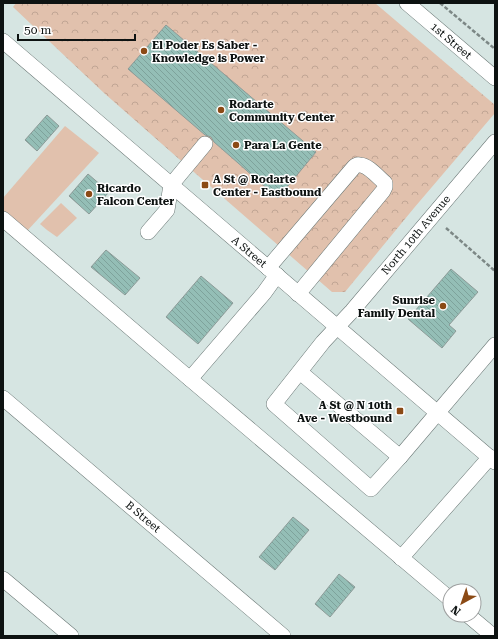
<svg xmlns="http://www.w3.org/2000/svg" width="498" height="639" font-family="'Roboto Serif',serif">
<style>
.green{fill:#e1c1ad}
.park{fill:url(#park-crowns)}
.building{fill:url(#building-back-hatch);stroke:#8d9b98}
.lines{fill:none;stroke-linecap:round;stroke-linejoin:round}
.minor-casing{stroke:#697674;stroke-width:16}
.path{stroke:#7c8785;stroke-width:2.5;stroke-dasharray:4 2;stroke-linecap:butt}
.minor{stroke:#fff;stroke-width:15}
.poi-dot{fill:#8b4a15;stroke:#fff;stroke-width:1.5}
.labels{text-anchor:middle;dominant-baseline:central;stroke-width:3;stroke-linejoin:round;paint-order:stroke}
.street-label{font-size:11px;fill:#0d1211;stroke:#fff}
.poi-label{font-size:11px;font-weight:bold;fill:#0d1211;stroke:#fff;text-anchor:start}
</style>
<defs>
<pattern id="park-crowns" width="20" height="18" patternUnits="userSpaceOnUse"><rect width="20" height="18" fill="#e1c1ad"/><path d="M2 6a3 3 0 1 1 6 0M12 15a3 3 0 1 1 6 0" fill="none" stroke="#c0a594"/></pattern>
<pattern id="building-back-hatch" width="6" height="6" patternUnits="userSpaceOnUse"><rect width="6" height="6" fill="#94beb6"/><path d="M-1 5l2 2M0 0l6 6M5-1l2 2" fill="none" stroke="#7ea29b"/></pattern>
</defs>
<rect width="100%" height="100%" fill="#d6e5e2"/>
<g class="green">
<polygon points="65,126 99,153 27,231 3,211 3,198"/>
<polygon points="61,203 77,218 57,237 47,230 40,224"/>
</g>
<polygon class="park" points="16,3 375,3 495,105 495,113 414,208 345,292 332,292 187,166 104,93 13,7"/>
<g class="building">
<polygon points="166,25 316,152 278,198 214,142 211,137 205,135 128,69"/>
<polygon points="47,115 59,126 37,151 25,140"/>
<polygon points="88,174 109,192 89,214 69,196"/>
<polygon points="106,250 140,278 125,295 91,267"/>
<polygon points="451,269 478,292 449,325 456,331 442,348 408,319"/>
<polygon points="201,276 233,303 198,344 166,317"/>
<polygon points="293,517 309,530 275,570 259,557"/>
<polygon points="339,574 355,587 330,617 315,604"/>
</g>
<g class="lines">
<g class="minor-casing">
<g id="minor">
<polyline points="407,3 495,78"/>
<polyline points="3,41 495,462"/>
<polyline points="495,142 352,311 323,342 274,404 371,489 400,457 495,345"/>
<polyline points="3,219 190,379"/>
<polyline points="148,232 167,210 171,185 205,144"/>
<path d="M268,268L354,167C356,165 357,164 360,165C368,165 379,178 385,183V187L383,191L298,294"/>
<polyline points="277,275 264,293 190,379 450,599"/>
<polyline points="300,372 400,457"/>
<polyline points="3,398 283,636"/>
<polyline points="401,558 490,457"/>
<polyline points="3,579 71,636"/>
<polyline points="468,615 493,636"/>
</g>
</g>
<g class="path">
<polyline points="440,3 495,49"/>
<polyline points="446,228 495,271"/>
</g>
<use href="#minor" class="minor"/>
</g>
<g class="poi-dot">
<circle cx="144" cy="51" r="4"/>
<circle cx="221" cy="110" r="4"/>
<circle cx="236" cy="145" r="4"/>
<rect x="201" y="181" width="8" height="8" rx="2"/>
<circle cx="89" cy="194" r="4"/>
<circle cx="443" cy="306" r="4"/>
<rect x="396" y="407" width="8" height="8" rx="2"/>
</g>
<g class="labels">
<g class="street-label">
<text transform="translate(451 41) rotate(40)">1st Street</text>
<text transform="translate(416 235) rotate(-50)">North 10th Avenue</text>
<text transform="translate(249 252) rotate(40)">A Street</text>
<text transform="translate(143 517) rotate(40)">B Street</text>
</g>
<g class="poi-label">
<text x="152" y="45">El Poder Es Saber -<tspan x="152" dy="13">Knowledge is Power</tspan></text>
<text x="229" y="104">Rodarte<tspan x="229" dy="13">Community Center</tspan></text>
<text x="244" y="145">Para La Gente</text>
<text x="213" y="179">A St @ Rodarte<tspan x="213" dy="13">Center - Eastbound</tspan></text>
<text x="97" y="188">Ricardo<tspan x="97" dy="13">Falcon Center</tspan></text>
<text x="435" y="300" text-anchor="end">Sunrise<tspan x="435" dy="13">Family Dental</tspan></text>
<text x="392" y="405" text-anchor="end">A St @ N 10th<tspan x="392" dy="13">Ave - Westbound</tspan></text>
</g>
</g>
<rect width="498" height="639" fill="none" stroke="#0d1211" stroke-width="8"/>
<g transform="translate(462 603) rotate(220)"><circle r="19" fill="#ffffff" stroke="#9ea0a0"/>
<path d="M0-3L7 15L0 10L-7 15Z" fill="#8b4a15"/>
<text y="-6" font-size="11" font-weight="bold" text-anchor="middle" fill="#0d1211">N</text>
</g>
<path d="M18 34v6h117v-6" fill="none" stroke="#0d1211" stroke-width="2"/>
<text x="24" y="34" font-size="12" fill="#0d1211" stroke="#ffffff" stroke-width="3" paint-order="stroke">50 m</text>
</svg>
